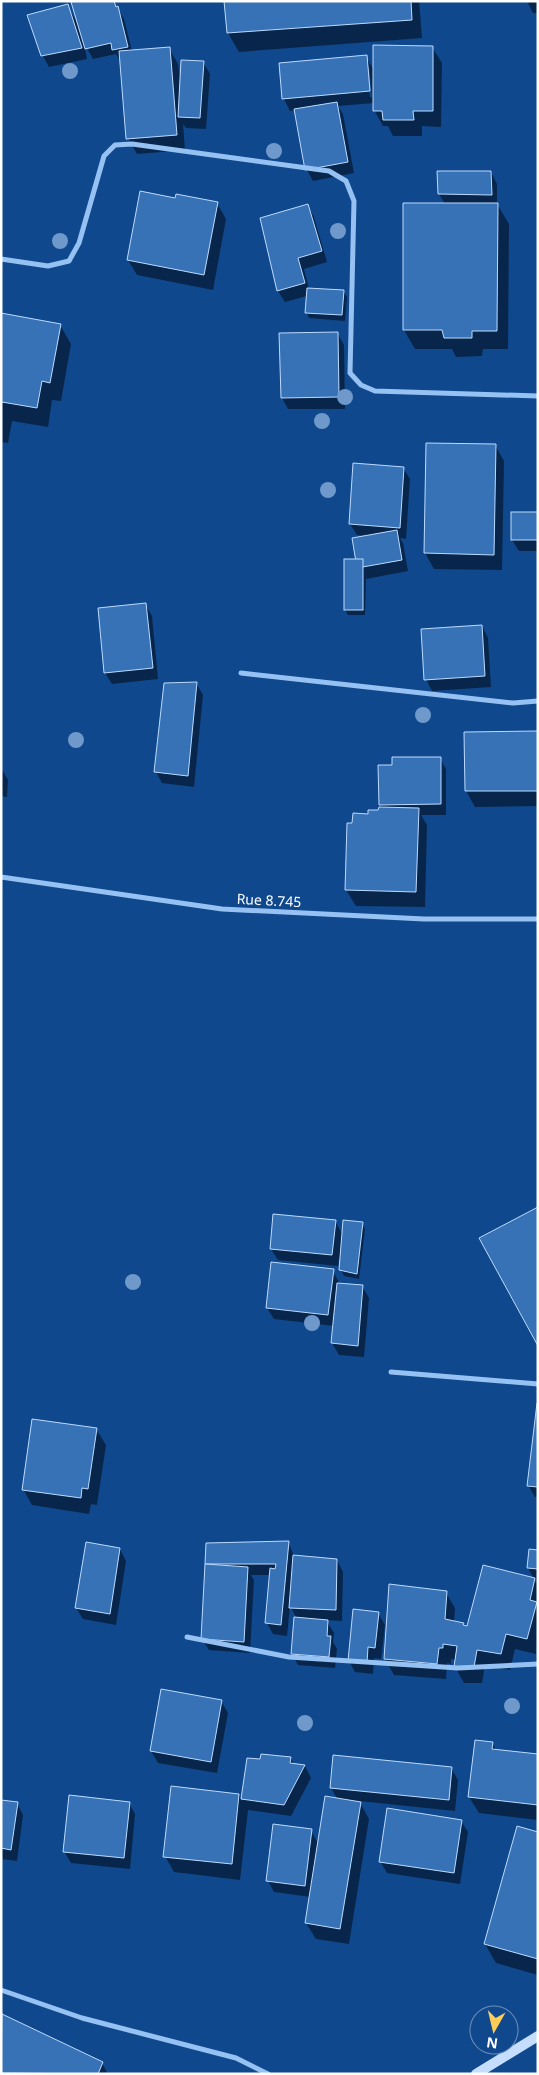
<svg xmlns="http://www.w3.org/2000/svg" width="539" height="2075" font-family="'Noto Sans',sans-serif">
<style>
.shadow{fill:#0007;fill-rule:evenodd}
.building{fill:#3772b7;stroke:#bddbfe}
.lines{fill:none;stroke-linecap:round;stroke-linejoin:round}
.minor{stroke:#96c1f3;stroke-width:5}
.secondary{stroke:#c5defd;stroke-width:10}
.tree{fill:#6f99cb}
.labels{text-anchor:middle;dominant-baseline:central;stroke-width:4;stroke-linejoin:round;paint-order:stroke}
.street-label{font-size:14px;fill:#fff;stroke:#0f488d}
</style>
<rect width="100%" height="100%" fill="#0f488d"/>
<g class="shadow">
<polygon points="113,1 124,19 132,51 169,48 178,64 180,80 203,62 210,74 206,129 186,128 183,124 185,150 137,154 128,138 120,61 116,54 93,59 84,43 87,59 49,67 43,56 67,6 77,22"/>
<polygon points="225,1 419,1 422,38 239,52 228,33"/>
<polygon points="527,1 538,1 538,13 533,13"/>
<path d="M432,47L442,63L441,127L422,126V136H393L388,126H383L374,110V103L338,106L343,114L354,173L313,181L307,170L296,110L290,111L284,99L280,64L366,57L374,70ZM367,67H369L372,97H370Z"/>
<polygon points="491,172 497,184 497,204 509,224 508,349 483,349 482,356 456,357 452,349 415,349 404,330 404,204 445,204 439,194"/>
<polygon points="176,200 217,203 226,219 213,290 137,275 128,260"/>
<polygon points="308,206 314,217 327,262 304,269 309,289 343,291 347,297 345,321 309,318 306,312 307,296 285,302 278,291"/>
<polygon points="1,315 60,325 71,344 61,401 52,400 48,427 12,421 8,443 1,442"/>
<polygon points="337,333 344,345 345,409 288,409 282,398"/>
<polygon points="427,444 495,445 504,461 502,570 434,569 425,553"/>
<polygon points="403,468 410,479 406,539 400,538 403,543 408,571 366,579 365,615 348,615 345,610 357,560 366,536 357,535 350,524"/>
<polygon points="538,513 538,551 519,551 512,540"/>
<polygon points="145,604 152,616 158,679 112,684 105,673"/>
<polygon points="482,626 488,638 491,687 432,691 426,679"/>
<polygon points="196,683 203,695 194,787 162,783 156,772"/>
<polygon points="538,732 538,806 475,807 466,791 465,733"/>
<polygon points="440,758 446,769 446,815 421,815 427,825 425,907 356,906 346,890 354,825 382,809 380,805 393,766"/>
<polygon points="1,768 8,780 7,797 1,796"/>
<polygon points="335,1221 343,1235 362,1224 365,1229 359,1279 344,1276 341,1270 341,1259 339,1259 338,1266 278,1260 271,1249"/>
<polygon points="333,1271 340,1284 362,1286 369,1298 364,1357 339,1355 332,1343 334,1326 274,1319 267,1308"/>
<polygon points="538,1409 538,1497 535,1497 528,1485"/>
<polygon points="96,1429 106,1445 97,1505 91,1504 89,1514 32,1505 23,1489"/>
<polygon points="288,1542 294,1556 337,1560 343,1572 342,1621 326,1620 334,1633 333,1642 337,1649 335,1668 298,1665 292,1654 297,1619 290,1606 287,1636 273,1634 267,1623 270,1575 251,1575 254,1580 250,1653 209,1650 202,1639 207,1545"/>
<polygon points="120,1549 126,1561 116,1625 83,1619 76,1608"/>
<polygon points="538,1551 538,1580 534,1579 538,1585 536,1654 515,1649 510,1670 485,1665 482,1683 464,1683 455,1667 456,1660 451,1659 451,1664 447,1663 446,1679 394,1675 385,1659 446,1593 455,1608 454,1622 463,1624 468,1628 534,1579 528,1568"/>
<polygon points="378,1613 385,1625 381,1659 374,1658 373,1674 355,1672 349,1661"/>
<polygon points="162,1691 221,1701 228,1713 217,1773 158,1763 151,1751"/>
<polygon points="492,1743 496,1750 538,1755 538,1820 479,1813 469,1797"/>
<polygon points="291,1758 294,1765 305,1766 311,1778 291,1816 248,1810 240,1880 174,1872 165,1856 239,1795 242,1801 248,1759 262,1761"/>
<polygon points="451,1768 458,1780 455,1811 359,1801 369,1819 349,1944 316,1939 306,1923 311,1897 274,1892 268,1881 311,1831 319,1845 338,1800 331,1788"/>
<polygon points="1,1801 17,1803 23,1815 17,1861 1,1859"/>
<polygon points="129,1803 135,1814 130,1869 71,1863 64,1851"/>
<polygon points="461,1821 468,1832 460,1884 387,1873 380,1861"/>
<polygon points="538,1833 538,1975 496,1963 485,1944"/>
<polygon points="3,2015 102,2063 108,2074 1,2074"/>
</g>
<g class="building">
<polygon points="77,1 114,1 116,7 118,6 128,47 112,50 111,43 85,49 71,2"/>
<polygon points="224,1 411,1 412,20 227,33"/>
<polygon points="68,4 82,48 41,56 27,15"/>
<polygon points="373,45 433,46 433,111 413,111 414,120 383,120 382,111 373,111"/>
<polygon points="170,47 177,135 126,139 119,51"/>
<polygon points="367,55 370,91 282,99 279,63"/>
<polygon points="181,60 204,61 200,118 178,117"/>
<polygon points="337,102 348,162 305,170 294,109"/>
<polygon points="437,171 491,171 492,195 438,194"/>
<polygon points="140,191 175,198 176,194 218,202 204,275 127,260"/>
<polygon points="403,203 498,203 497,331 472,331 472,338 444,338 442,330 403,330"/>
<polygon points="308,204 322,251 298,258 305,283 277,291 260,218"/>
<polygon points="307,288 344,290 342,315 305,313"/>
<polygon points="1,313 61,324 50,383 42,381 37,408 2,402 1,406"/>
<polygon points="338,332 339,397 281,398 279,333"/>
<polygon points="426,443 496,444 494,555 424,553"/>
<polygon points="353,463 404,467 400,528 349,524"/>
<rect x="511" y="512" width="27" height="28"/>
<polygon points="397,530 402,560 357,568 352,538"/>
<rect x="344" y="559" width="19" height="51"/>
<polygon points="146,603 153,668 104,673 98,608"/>
<polygon points="482,625 485,676 424,680 421,629"/>
<polygon points="197,682 188,776 154,772 164,683"/>
<polygon points="538,731 538,791 465,791 464,732"/>
<polygon points="392,757 441,757 441,804 379,805 378,765 392,765"/>
<polygon points="379,807 419,808 416,892 345,890 347,823 352,823 353,813 368,814 368,810 378,810"/>
<polygon points="538,1207 538,1346 479,1238"/>
<polygon points="273,1214 336,1220 332,1255 270,1249"/>
<polygon points="343,1220 363,1222 357,1274 339,1270"/>
<polygon points="271,1262 334,1269 328,1315 266,1308"/>
<polygon points="337,1283 363,1285 358,1346 331,1343"/>
<polygon points="537,1403 538,1403 538,1487 527,1486"/>
<polygon points="32,1419 97,1428 88,1489 82,1488 81,1498 22,1490"/>
<polygon points="289,1541 281,1625 265,1623 270,1568 275,1569 276,1564 205,1564 206,1543"/>
<polygon points="86,1542 120,1548 110,1614 75,1608"/>
<polygon points="529,1549 538,1550 538,1569 527,1568"/>
<polygon points="293,1555 337,1559 336,1610 289,1608"/>
<polygon points="205,1564 248,1567 244,1642 201,1639"/>
<polygon points="483,1565 535,1578 530,1600 537,1602 527,1639 506,1634 501,1654 477,1650 474,1667 454,1667 457,1646 443,1644 443,1648 439,1648 437,1664 384,1659 389,1584 447,1591 445,1619 464,1623 463,1625 467,1626"/>
<polygon points="353,1609 379,1612 375,1648 368,1647 367,1663 348,1661"/>
<polygon points="294,1617 328,1620 327,1636 331,1636 329,1657 291,1654"/>
<polygon points="161,1689 222,1700 211,1762 150,1751"/>
<polygon points="475,1740 493,1742 492,1749 538,1754 538,1805 468,1797"/>
<polygon points="261,1754 291,1757 290,1763 305,1765 284,1805 241,1799 247,1758 260,1759"/>
<polygon points="333,1755 452,1767 449,1800 330,1788"/>
<polygon points="171,1786 239,1794 232,1864 163,1857"/>
<polygon points="69,1795 130,1802 124,1858 63,1852"/>
<polygon points="325,1796 361,1802 340,1929 305,1923"/>
<polygon points="1,1800 18,1802 11,1850 1,1848"/>
<polygon points="387,1808 462,1820 454,1873 379,1862"/>
<polygon points="273,1824 312,1829 305,1886 266,1881"/>
<polygon points="517,1826 538,1832 538,1959 484,1944"/>
<polygon points="2,2014 103,2062 98,2074 1,2073"/>
</g>
<g class="lines">
<g class="minor">
<polyline points="1,259 48,266 69,261 79,243 104,156 115,145 132,144 329,171 346,181 354,201 350,373 361,385 375,391 538,396"/>
<polyline points="241,673 513,703 538,701"/>
<polyline points="1,877 222,909 424,919 538,919"/>
<polyline points="391,1372 538,1384"/>
<polyline points="187,1637 289,1657 458,1668 538,1664"/>
<polyline points="1,1990 82,2018 236,2058 268,2074"/>
</g>
<polyline class="secondary" points="476,2074 538,2036"/>
</g>
<g class="tree">
<circle cx="70" cy="71" r="8"/>
<circle cx="274" cy="151" r="8"/>
<circle cx="338" cy="231" r="8"/>
<circle cx="60" cy="241" r="8"/>
<circle cx="345" cy="397" r="8"/>
<circle cx="322" cy="421" r="8"/>
<circle cx="328" cy="490" r="8"/>
<circle cx="423" cy="715" r="8"/>
<circle cx="76" cy="740" r="8"/>
<circle cx="133" cy="1282" r="8"/>
<circle cx="312" cy="1323" r="8"/>
<circle cx="512" cy="1706" r="8"/>
<circle cx="305" cy="1723" r="8"/>
</g>
<g class="labels">
<g class="street-label">
<text transform="translate(269 900) rotate(3)">Rue 8.745</text>
</g>
</g>
<rect width="539" height="2075" fill="none" stroke="#ffffff" stroke-width="5"/>
<g transform="translate(494 2030) rotate(188)"><circle r="24" fill="#0f488d" stroke="#6f91bb"/>
<path d="M0-4L9 19L0 12L-9 19Z" fill="#ffcc58"/>
<text y="-8" font-size="14" font-weight="bold" text-anchor="middle" fill="#ffffff">N</text>
</g>
</svg>
